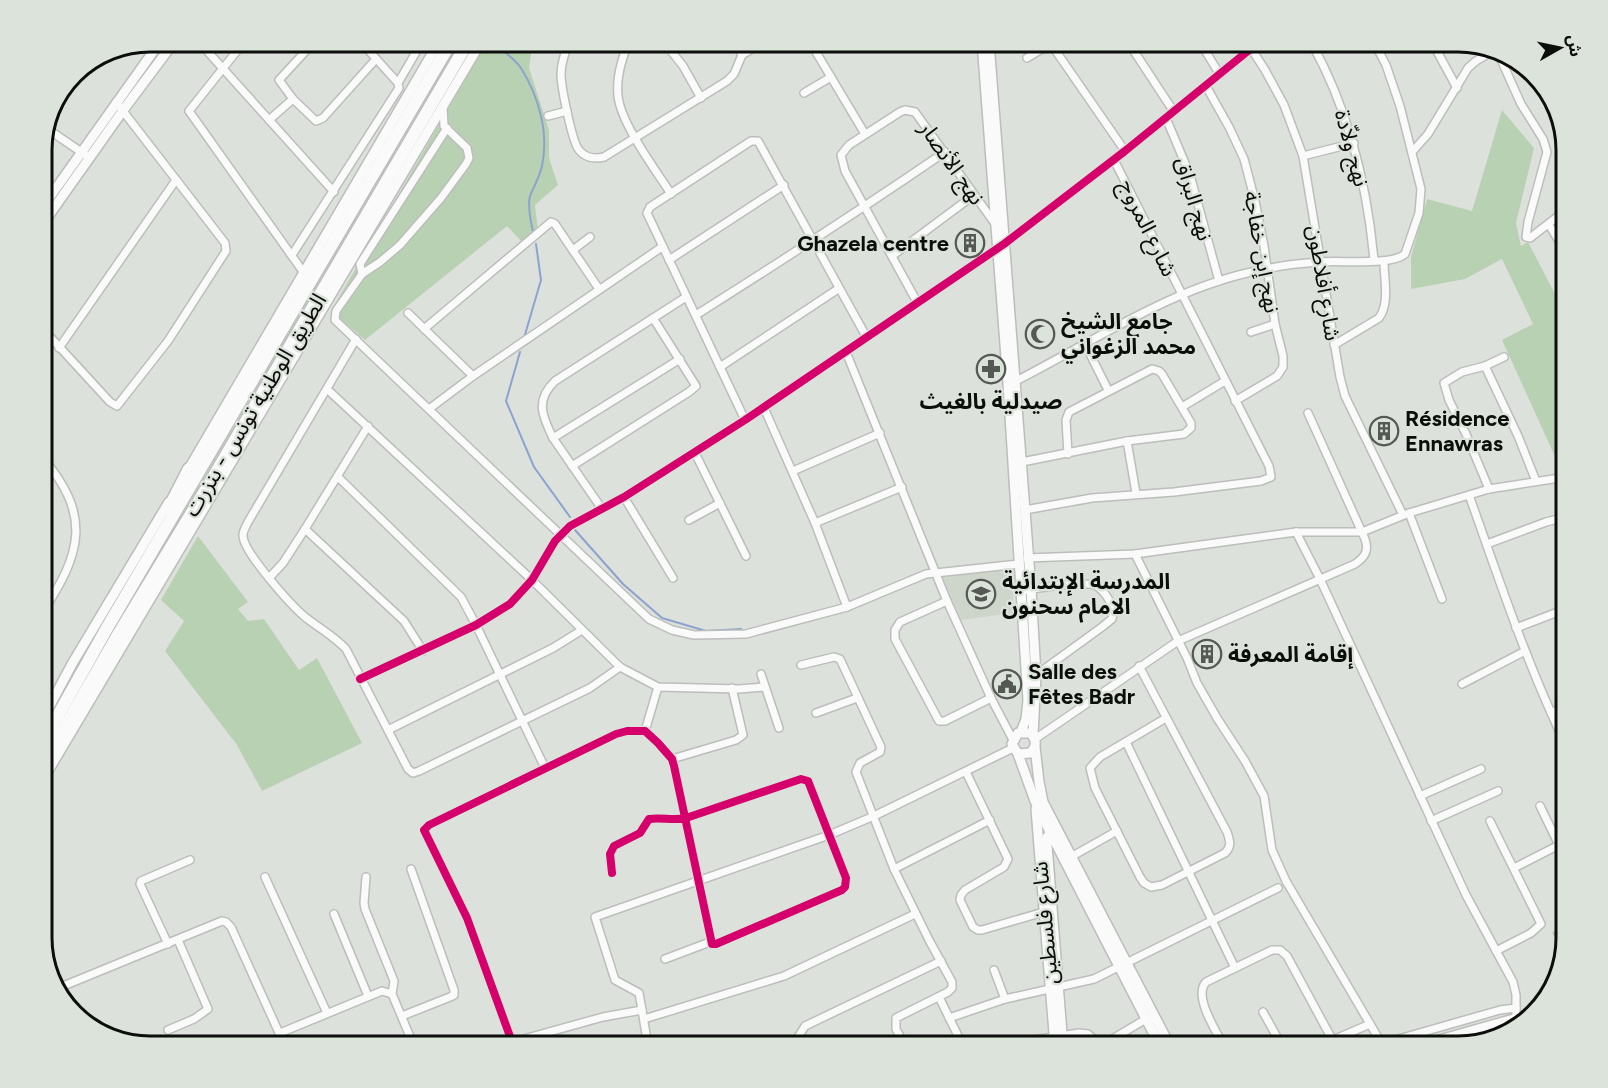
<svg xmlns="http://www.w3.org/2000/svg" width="1608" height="1088" font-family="Figtree,'Noto Sans Arabic',sans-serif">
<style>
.built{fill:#ced6cc}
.industrial{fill:url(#industrial-grid)}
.grass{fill:#b9d1b3}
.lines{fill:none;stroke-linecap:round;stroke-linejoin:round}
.stream{stroke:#8ca3cf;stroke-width:2}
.street-casing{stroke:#bbbeba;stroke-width:10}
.secondary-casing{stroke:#bbbeba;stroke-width:12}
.highway-casing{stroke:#bbbeba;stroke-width:15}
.street{stroke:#fafafa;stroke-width:7}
.secondary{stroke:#fafafa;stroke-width:9}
.highway{stroke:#fafafa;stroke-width:12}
.cycleway-casing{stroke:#dce3da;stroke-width:11}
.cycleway{stroke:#d6006c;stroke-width:8}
.labels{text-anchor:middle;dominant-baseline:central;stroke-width:4.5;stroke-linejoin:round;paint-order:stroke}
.street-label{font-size:22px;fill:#0c0e0b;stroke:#dce3da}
.poi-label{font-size:22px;font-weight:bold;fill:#0c0e0b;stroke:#dce3da;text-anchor:start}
.rim{fill:none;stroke:#0c0e0b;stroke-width:3}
</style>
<defs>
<pattern id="industrial-grid" width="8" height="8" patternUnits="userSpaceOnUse" patternTransform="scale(1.5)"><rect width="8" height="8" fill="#ced6cc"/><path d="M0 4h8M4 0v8" fill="none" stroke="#b0b6ae"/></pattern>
</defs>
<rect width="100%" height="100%" fill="#dde1dc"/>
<polygon class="built" points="1011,569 1014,613 961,620 942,575"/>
<polygon class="industrial" points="1566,927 1566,938 1561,952 1552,932"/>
<g class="grass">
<polygon points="487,42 503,42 532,48 529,68 549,130 549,158 558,185 535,205 538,230 522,242 507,226 365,340 331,311"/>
<polygon points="1502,110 1534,148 1516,223 1521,246 1528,242 1566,315 1566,474 1563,474 1502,340 1533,324 1502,259 1465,279 1411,289 1411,257 1427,199 1472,211"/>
<polygon points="198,536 248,602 238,609 248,621 264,619 299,670 317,658 362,743 262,791 237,745 165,651 184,621 161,600"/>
</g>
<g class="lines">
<g class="stream">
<path d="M496,42C503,52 515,59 521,68C539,97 549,133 542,166C540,176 534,186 530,196C527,207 531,221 533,232"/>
<polyline points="524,338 541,280 536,244"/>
<polyline points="520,352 506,401 534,467 570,517"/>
<polyline points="575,530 623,584 662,618 706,631 741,629"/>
</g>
<g class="street-casing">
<g id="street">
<polyline points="199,42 334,192"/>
<polyline points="244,42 189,111 304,273"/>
<polyline points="314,42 279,80 293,99 316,121 323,118 376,59"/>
<path d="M569,42C565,52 561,63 561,74C561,86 572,142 579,150C586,159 595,159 604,157L727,81L734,74L742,55L763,42"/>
<path d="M628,42C622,60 616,77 618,96C621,124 655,169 671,194"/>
<polyline points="664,42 683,66 701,98"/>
<polyline points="735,42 742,55"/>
<polyline points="810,42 865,134"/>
<polyline points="1128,42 1174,112"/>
<polyline points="1200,42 1220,75"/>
<polyline points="1247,42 1265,70 1284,105 1303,156 1340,377 1345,396 1403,515"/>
<path d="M1311,42C1349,110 1367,183 1374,260"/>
<polyline points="1432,42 1457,88"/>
<polyline points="1051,44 1125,151"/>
<polyline points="1499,55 1521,104 1543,139 1547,152 1528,222 1526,237 1530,238 1566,210"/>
<polyline points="1027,58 1053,42"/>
<polyline points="398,83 422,42"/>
<polyline points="1206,86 1229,127 1244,159 1255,201 1264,246 1275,324 1283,356 1283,367 1277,376 1235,401"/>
<polyline points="804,93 831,77"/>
<polyline points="443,107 444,126 467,148 469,158 466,164 441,198 400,245 380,262 362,274 336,311 335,320 649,619 672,630 694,635 746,634 847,607 926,574 1019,564"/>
<polyline points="548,116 567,111"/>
<polyline points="1166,118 1190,175 1219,281"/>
<polyline points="269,120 293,99"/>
<polyline points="49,130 90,158"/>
<polyline points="1412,152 1428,134 1468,68 1476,61 1491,52"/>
<polyline points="1303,156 1354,143"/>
<polyline points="1549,225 1566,252"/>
<polyline points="573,250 590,237"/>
<polyline points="292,255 399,88 398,83 361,42"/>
<polyline points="892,256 974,195"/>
<polyline points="669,260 784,185"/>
<polyline points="362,274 360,264 447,128"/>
<polyline points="917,302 845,171 841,155 849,145 900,112 905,110 915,112 996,225"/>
<polyline points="408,313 473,376"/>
<path d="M696,315C780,262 863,208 945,152"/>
<polyline points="42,328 110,402 117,406 168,341 226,251 225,243 116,102"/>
<polyline points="424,329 551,222 555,224 599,289"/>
<polyline points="1251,332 1275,324"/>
<path d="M356,339L248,522C246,526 243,531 243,535C242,551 292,606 305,617C319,628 334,636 346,649L408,769L413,773L419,771L590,688L620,667"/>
<polyline points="1085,344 1108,390"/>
<path d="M1334,345L1379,318C1390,303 1384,279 1384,262"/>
<polyline points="59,348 176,180"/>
<polyline points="846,352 947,601 991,698 1013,740"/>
<polyline points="1485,366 1518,436 1536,481"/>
<polyline points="720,367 838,289"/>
<path d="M1014,382C1095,341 1175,285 1266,269C1284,265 1303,263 1321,262C1341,260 1391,266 1405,254L1419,213L1421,189L1400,106L1386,65L1374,42"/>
<polyline points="327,389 532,580 620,667 658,687 739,689 764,687"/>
<polyline points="1182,407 1225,381"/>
<polyline points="764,408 815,523 847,607"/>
<polyline points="429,409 473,376 662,247"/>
<polyline points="745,420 647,213 650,207 751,141 758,141 867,338"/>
<polyline points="553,438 680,359"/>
<polyline points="1127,441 1136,493"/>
<polyline points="695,453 746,556"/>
<path d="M42,457C92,515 82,553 42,613"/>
<polyline points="1022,462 1127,441 1184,434 1191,428 1191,423 1162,374 1159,371 1152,369 1069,412 1066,420 1068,454"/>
<polyline points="572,466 689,392 696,386 653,318"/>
<polyline points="793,471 880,433"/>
<polyline points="338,477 461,597 476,625 545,768"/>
<polyline points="1489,489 1466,434 1449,400 1444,383 1462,372 1485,366 1504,357"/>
<path d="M1469,495C1499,579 1527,665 1566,745"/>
<polyline points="624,497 673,578"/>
<path d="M602,509L553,438C542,416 535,400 555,381L686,297"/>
<polyline points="1025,510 1092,498 1174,492 1261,481 1271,477 1269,466 1114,160"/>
<polyline points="1409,513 1442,599"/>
<polyline points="689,520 720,503"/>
<polyline points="815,523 902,487"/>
<polyline points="305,529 404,621 423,651"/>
<polyline points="1296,532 1320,579 1466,895 1513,982 1516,995 1516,1023"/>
<polyline points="1487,544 1546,522 1566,517"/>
<polyline points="1135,554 1187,658 1197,683 1217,718 1245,761 1264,796 1272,850 1286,881 1383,1046"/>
<polyline points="1027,558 1135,554 1296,532 1362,532 1409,513 1489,489 1566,477"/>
<polyline points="269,578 283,563 305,529 368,426"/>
<path d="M1026,590C1040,588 1082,581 1094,585C1103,588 1111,602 1114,610L1112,619L1102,627L1036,675"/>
<polyline points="947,601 900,622 895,630 895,639 939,721 945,721 991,698"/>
<polyline points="1516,628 1566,609"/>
<polyline points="801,665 834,657 840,659 881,747 880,752 860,763 856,772 894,869 929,940 952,982 952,988 948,992 896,1018 896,1029 905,1046"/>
<path d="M1139,666L1227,832C1230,841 1232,846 1225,853L1162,885L1151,887L1144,883L1140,877L1095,788L1090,768L1100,757L1166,718"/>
<polyline points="761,674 779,728"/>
<polyline points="360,679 476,625 510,604 532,580 555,541 570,526 624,497 745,420 1004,244 1125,151 1259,42"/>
<polyline points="1462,684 1525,651"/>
<polyline points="816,713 857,698"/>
<polyline points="1551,713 1566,706"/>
<polyline points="388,730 553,648 582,630"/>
<polyline points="645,731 658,687"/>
<path d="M1035,739L1178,641L1355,564C1365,557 1369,551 1365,539L1308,413"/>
<polyline points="1126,742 1235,968"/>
<polyline points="672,759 736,740 743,735 732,688"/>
<polyline points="966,772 1008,859 1004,867 965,890 961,895 960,900 973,927 978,930 982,930 1047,911"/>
<polyline points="1420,796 1481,769"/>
<polyline points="1540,806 1559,845"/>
<polyline points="1431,821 1498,791"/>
<polyline points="1490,821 1541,924 1531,933 1496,951"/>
<polyline points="1069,858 1117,831"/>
<polyline points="1514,868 1559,845 1566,857"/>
<polyline points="894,869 990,820"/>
<polyline points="265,877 327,1013"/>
<polyline points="366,877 364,903 365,909 394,981 392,994"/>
<polyline points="334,914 368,996"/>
<polyline points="168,944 140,884 141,881 190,860"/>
<polyline points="665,959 710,942"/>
<polyline points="994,970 1005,999"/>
<polyline points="56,989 222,921 226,922 231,927 280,1035 278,1040 265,1046"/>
<polyline points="939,997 963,1046"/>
<polyline points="642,1010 639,993 615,980 595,917 829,835 874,816 1013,748"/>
<polyline points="1263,1012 1282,1046"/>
<polyline points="402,1016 450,997 454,995 454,990 411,869"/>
<polyline points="949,1018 1005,999 1094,979 1278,888"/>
<polyline points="644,1019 784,976 915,914"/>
<polyline points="168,1030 194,1019 208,1009 178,940"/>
<polyline points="280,1033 382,991 392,994 414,1046"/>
<path d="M512,1042L467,918L424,830L429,825L616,734L627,731H645L658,743L672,759L674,766L712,944H716L842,890L845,887L846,878L808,781L801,779L686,818C673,821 662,817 649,819L640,833L614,846L610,854L612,873"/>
<polyline points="1381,1044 1500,1010 1516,1008"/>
<polyline points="499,1046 603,1017 642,1010 648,1046"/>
<polyline points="785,1046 795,1042 805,1026 941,961"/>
<polyline points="1018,1046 1034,1040 1079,1033 1088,1034 1098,1043 1104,1044 1146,1019"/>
<path d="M1224,1046C1216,1031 1193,996 1206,982L1272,950H1280L1287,956L1333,1041"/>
<polyline points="1319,1046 1370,1024"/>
</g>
</g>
<g class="secondary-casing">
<g id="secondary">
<polyline points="982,42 1008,384 1028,700 1026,719 1021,732"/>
<polyline points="989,42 1031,589 1036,675 1033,735"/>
<polyline points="42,208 160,42"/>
<polyline points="42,225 124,109 174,42"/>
<polyline points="187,472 439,42"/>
<polyline points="42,720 72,664 169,502"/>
<polyline points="1035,747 1039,782 1043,802 1170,1046"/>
<path d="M1018,754L1030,753C1037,747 1037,739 1030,733H1018L1012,744L1018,754L1035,801L1051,834L1160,1046"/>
<polyline points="42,781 481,42"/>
<polyline points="1036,809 1055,1046"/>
<polyline points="1052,833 1047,837 1047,845 1063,1046"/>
<polyline points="1418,1046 1528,1015"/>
<polyline points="1450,1046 1513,1028"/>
</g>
</g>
<g class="highway-casing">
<g id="highway">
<polyline points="169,508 189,469"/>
<polyline points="42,744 107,628 451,42"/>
<polyline points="42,767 118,635 211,481 468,42"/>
</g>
</g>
<use href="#street" class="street"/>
<use href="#secondary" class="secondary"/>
<use href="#highway" class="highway"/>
<g class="cycleway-casing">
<g id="cycleway">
<polyline points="360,679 476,625 510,604 532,580 555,541 570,526 624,497 745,420 1004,244 1125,151 1259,42"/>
<path d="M512,1042L467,918L424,830L429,825L616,734L627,731H645L658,743L672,759L674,766L712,944H716L842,890L845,887L846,878L808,781L801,779L686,818C673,821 662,817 649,819L640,833L614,846L610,854L612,873"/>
</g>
</g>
<use href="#cycleway" class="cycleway"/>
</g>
<defs>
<g id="building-ring" transform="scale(1.5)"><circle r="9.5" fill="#dce3da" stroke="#555854" stroke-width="1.5"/><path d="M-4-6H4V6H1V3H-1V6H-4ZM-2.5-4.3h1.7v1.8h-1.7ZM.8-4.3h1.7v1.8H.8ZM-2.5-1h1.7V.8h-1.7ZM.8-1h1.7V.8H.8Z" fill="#555854"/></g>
<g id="mosque-ring" transform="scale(1.5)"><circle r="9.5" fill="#dce3da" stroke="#555854" stroke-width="1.5"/><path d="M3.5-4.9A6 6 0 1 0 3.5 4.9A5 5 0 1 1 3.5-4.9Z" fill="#555854"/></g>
<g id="pharmacy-ring" transform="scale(1.5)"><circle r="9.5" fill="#dce3da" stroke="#555854" stroke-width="1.5"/><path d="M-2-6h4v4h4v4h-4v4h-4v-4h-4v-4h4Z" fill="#555854"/></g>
<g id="school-ring" transform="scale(1.5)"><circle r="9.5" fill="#dce3da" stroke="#555854" stroke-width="1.5"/><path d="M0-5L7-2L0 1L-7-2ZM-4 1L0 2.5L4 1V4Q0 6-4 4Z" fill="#555854"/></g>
<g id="civic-ring" transform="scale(1.5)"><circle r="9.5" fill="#dce3da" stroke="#555854" stroke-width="1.5"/><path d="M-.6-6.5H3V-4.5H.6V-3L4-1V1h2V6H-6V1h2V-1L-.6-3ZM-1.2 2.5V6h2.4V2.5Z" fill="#555854"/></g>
</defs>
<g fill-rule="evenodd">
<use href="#building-ring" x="970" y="243"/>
<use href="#mosque-ring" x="1040" y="334"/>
<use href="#pharmacy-ring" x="991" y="369"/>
<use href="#building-ring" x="1384" y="431"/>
<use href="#school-ring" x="981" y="594"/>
<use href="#building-ring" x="1207" y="654"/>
<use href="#civic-ring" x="1007" y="684"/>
</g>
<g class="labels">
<g class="street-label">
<text transform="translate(1352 148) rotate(75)">نهج ولاّدة</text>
<text transform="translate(952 163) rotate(55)">نهج الأنصار</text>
<text transform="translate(1194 199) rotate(74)">نهج البراق</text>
<text transform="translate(1148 228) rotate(64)">شارع المروج</text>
<text transform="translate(1262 252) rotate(80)">نهج إبن خفاجة</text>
<text transform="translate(1324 283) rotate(81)">شارع أفلاطون</text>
<text transform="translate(255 405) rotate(-59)">الطريق الوطنية تونس - بنزرت</text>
<text transform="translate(1045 923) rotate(-95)">شارع فلسطين</text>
</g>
<g class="poi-label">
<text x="949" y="243" text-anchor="end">Ghazela centre</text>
<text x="1061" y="321">جامع الشيخ<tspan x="1061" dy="25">محمد الزغواني</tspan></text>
<text x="991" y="401" text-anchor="middle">صيدلية بالغيث</text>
<text x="1405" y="418">Résidence<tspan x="1405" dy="25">Ennawras</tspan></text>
<text x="1002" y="581">المدرسة الإبتدائية<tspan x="1002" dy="25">الامام سحنون</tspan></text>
<text x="1228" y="654">إقامة المعرفة</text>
<text x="1028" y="671">Salle des<tspan x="1028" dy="25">Fêtes Badr</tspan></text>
</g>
</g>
<path d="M0 0H1608V1088H0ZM150 52H1458A98 98 0 0 1 1556 150V938A98 98 0 0 1 1458 1036H150A98 98 0 0 1 52 938V150A98 98 0 0 1 150 52Z" fill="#dce3da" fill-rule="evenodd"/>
<path class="rim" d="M150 52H1458A98 98 0 0 1 1556 150V938A98 98 0 0 1 1458 1036H150A98 98 0 0 1 52 938V150A98 98 0 0 1 150 52Z"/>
<g transform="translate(1560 48) rotate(81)" stroke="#dce3da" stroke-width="4.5" paint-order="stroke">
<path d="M0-4.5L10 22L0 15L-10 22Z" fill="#0c0e0b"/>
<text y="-9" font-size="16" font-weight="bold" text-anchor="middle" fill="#0c0e0b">ش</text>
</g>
</svg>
